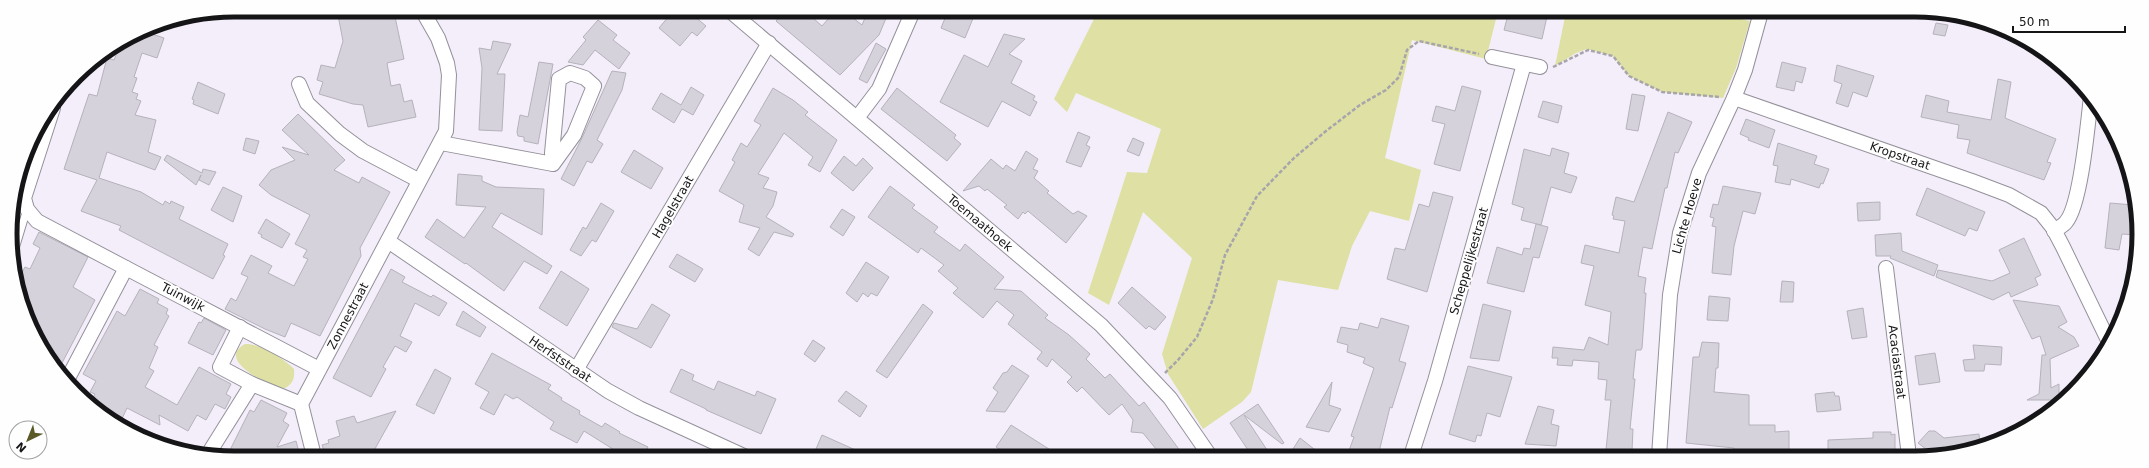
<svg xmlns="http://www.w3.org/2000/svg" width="2149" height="468" font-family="'DejaVu Sans',sans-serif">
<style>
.green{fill:#dee1a3}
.building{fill:#d6d2dc;stroke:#b6b2bc}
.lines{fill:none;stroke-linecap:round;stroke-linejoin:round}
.service-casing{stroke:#95919b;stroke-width:9}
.minor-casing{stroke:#95919b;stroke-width:16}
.path{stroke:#a8a4ac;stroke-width:2.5;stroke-dasharray:4 2;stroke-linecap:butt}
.service{stroke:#fff;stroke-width:7}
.minor{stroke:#fff;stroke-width:14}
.labels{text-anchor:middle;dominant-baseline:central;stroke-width:4;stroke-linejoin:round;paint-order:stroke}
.street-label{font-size:12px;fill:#151417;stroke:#fefefe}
.rim{fill:none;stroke:#151417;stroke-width:5}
</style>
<rect width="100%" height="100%" fill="#f3eef9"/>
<g class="green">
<polygon points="1098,11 1498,11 1486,59 1412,40 1385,158 1421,170 1409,221 1370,211 1352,246 1338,290 1278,280 1251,392 1242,402 1203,429 1168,374 1162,354 1192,258 1143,212 1109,305 1088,293 1127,172 1147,173 1161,129 1076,93 1067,112 1054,99"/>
<polygon points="1566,12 1708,12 1750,21 1736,68 1723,98 1662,92 1629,76 1613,56 1587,49 1576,53 1555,66"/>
<polygon points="2015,36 2027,40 2032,44 2013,44"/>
<path d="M245,344C260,343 283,358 294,369C295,379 292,386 282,389C268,385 215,360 245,344Z"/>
</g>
<g class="building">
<polygon points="337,10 362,10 364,18 394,12 404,59 387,63 391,86 400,84 404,102 412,100 416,117 368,127 363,105 353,104 319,94 323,82 317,80 321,65 335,68 343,41"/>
<polygon points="674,10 688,11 706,26 697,36 692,32 680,46 659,28"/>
<polygon points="784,11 805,11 822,26 835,11 844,11 862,25 868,11 889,11 879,35 840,75 776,21"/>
<polygon points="948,11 976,11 965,38 941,28"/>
<polygon points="1509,11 1548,12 1542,39 1504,30"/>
<polygon points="598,20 617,35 613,40 630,53 619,69 595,50 583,65 568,62 586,40 583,37"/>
<polygon points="1936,23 1948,25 1945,36 1933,34"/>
<polygon points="143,31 164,38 157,58 142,53 134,77 137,78 132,92 138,94 136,99 141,101 135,115 156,120 148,152 161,157 155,170 107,152 99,178 141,192 163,205 165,201 170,204 171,201 184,207 179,219 228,244 223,255 225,256 213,279 119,230 121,226 81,211 97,180 64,169 89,94 97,96 107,58 114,60 120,45"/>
<polygon points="1004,34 1025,39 1009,54 1022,61 1011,83 1035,96 1033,100 1037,102 1030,116 1002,101 988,127 940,102 964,55 988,67"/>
<polygon points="493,41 511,44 497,74 505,74 502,131 479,130 482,68 479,48 491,50"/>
<polygon points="876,43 886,49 867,83 859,79"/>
<polygon points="539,62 553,64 538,144 524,141 524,137 518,136 517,132 520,115 528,117"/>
<polygon points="1782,62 1806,68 1802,83 1796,81 1794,91 1776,87"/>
<polygon points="1837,65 1874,76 1867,97 1853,92 1848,107 1836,103 1842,84 1834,81"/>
<polygon points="612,71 626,73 622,90 597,140 603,144 592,163 587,161 574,186 561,179 582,138"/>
<polygon points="1998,79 2011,82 2005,118 2056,139 2047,162 2051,163 2044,180 1967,153 1970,140 1957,138 1959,125 1921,117 1926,95 1949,101 1947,112 1991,120"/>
<polygon points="198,82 225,94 218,114 193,104 194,100 192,99"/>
<polygon points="1462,86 1481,91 1460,171 1434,164 1445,124 1432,121 1436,106 1455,111"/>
<polygon points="691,87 704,95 693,115 682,109 674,123 652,109 661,93 681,105"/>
<polygon points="773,88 793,100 808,112 805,115 837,140 820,172 808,165 813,157 784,133 758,174 769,178 763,188 777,192 773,206 766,217 794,234 792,237 774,232 759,256 748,249 760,228 739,222 744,205 719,191 735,162 732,160 741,143 747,147 761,125 754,121"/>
<polygon points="897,88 956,135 954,138 961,144 947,161 881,109"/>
<polygon points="1632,94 1645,96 1638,131 1626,129"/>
<polygon points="1543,101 1562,106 1558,123 1538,117"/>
<polygon points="1668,112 1692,122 1678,153 1675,152 1667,188 1665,188 1652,249 1643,247 1638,276 1646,278 1644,293 1646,293 1642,348 1641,350 1636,350 1633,379 1635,379 1630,429 1633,429 1632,451 1606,450 1611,400 1605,400 1607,380 1598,379 1599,362 1573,360 1572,366 1557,365 1558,358 1552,358 1553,347 1584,350 1589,337 1608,345 1611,312 1585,305 1594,266 1581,263 1585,245 1619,253 1625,221 1613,219 1614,216 1612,215 1616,197 1634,202"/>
<polygon points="298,114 345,160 334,170 359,183 362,177 390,192 360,248 361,256 320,336 291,323 285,337 265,329 225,309 231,298 236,301 248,277 241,274 251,255 272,266 268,273 294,286 308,259 303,257 307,250 295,244 310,215 271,195 259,185 271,170 295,160 282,147 309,155 282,130"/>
<polygon points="1746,119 1775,130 1769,148 1748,140 1749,138 1740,134"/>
<polygon points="1078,132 1090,137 1086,145 1090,147 1081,167 1066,162"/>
<polygon points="246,138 259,141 255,154 243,150"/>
<polygon points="1133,138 1144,143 1139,156 1127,151"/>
<polygon points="1778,143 1817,156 1814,164 1829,169 1823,184 1821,183 1819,188 1791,179 1790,185 1775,182 1778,166 1773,165"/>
<polygon points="1552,148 1569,153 1564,173 1577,177 1573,188 1571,193 1551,187 1541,225 1521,220 1524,208 1512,204 1524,149 1550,156"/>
<polygon points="634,150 663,168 651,189 621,172"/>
<polygon points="1026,151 1038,159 1033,169 1038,171 1034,178 1049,191 1047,193 1073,214 1078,211 1087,216 1066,243 1028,211 1025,214 1023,212 1018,219 1004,207 1007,205 987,189 985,191 979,186 963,191 991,159 1003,169 1006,165 1015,171"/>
<polygon points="167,155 202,173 203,169 216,172 209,185 199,180 201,175 196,185 164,160"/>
<polygon points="844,156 856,166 863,158 873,168 853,191 831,173"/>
<polygon points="458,174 482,176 482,181 496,187 544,189 542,235 501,213 492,227 552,266 547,274 524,261 504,291 466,263 465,264 425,237 437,219 464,238 486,207 456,205"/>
<polygon points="890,186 915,205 912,208 938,227 934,232 960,251 965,244 1004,277 994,289 1021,291 1048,315 1045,318 1069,335 1090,354 1086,359 1105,378 1110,374 1139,406 1144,402 1184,456 1147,456 1156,449 1143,433 1131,432 1133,420 1122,404 1109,415 1082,387 1077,392 1067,382 1072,377 1052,359 1047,367 1037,359 1042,352 1008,324 1014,315 997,301 983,318 953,293 958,288 938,271 944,265 921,248 918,253 868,217"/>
<polygon points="1723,186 1761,193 1755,214 1743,211 1734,246 1731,275 1712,273 1716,227 1712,226 1714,218 1710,217 1713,204 1718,205"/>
<polygon points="223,187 242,196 233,222 211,210"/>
<polygon points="1927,188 1985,212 1977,231 1969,228 1965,236 1916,215"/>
<polygon points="1433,192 1453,197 1427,292 1387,279 1395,248 1405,250 1419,204 1429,207"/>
<polygon points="1880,202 1880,220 1858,221 1857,203"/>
<polygon points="601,203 614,211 596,242 592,240 581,256 570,250 583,227 586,229"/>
<polygon points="2110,203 2133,205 2135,235 2122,234 2119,250 2105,248"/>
<polygon points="842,209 855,217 843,236 830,227"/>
<polygon points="266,219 290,234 282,248 261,237 262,235 258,233"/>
<polygon points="1536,224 1548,227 1539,258 1533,257 1524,292 1487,283 1497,247 1522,255 1524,248 1530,249"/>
<polygon points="39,232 88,257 73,287 95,300 62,363 49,356 18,292 17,282 25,267 30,269 40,248 33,244"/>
<polygon points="1901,233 1902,251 1938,265 1934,276 1890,258 1891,256 1876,256 1875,235"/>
<polygon points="2024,238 2041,275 2035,278 2038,285 2011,297 2009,292 1993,300 1936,277 1938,270 1992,281 2010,273 1999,250"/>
<polygon points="677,254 703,269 695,282 669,267"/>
<polygon points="866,262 889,277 877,296 871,293 868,297 863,293 857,302 846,293"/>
<polygon points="391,269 405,277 402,282 431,297 433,295 447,303 439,316 415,303 400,336 412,342 406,352 395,346 383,367 386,369 371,397 333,378"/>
<polygon points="561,271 589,289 567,326 539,308"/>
<polygon points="1782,281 1794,282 1793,302 1780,302"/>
<polygon points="1132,287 1166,317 1155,330 1149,326 1146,329 1118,303"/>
<polygon points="140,289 159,299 157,303 168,309 166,314 169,316 154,345 158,347 149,368 154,371 145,387 177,405 199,367 231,384 226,394 231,397 225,409 215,404 206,420 197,415 188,431 159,415 160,425 127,408 119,425 91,401 95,394 90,392 96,381 83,374 117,311 125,316"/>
<polygon points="1709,296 1730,298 1728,321 1707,320"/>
<polygon points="2013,300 2059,306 2067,322 2058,327 2074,337 2079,346 2050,359 2051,388 2059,384 2059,400 2027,400 2039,394 2042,355 2046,355 2040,336 2032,339"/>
<polygon points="652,304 670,315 651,348 612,327 614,323 637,329"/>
<polygon points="923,304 933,312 887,378 876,371"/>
<polygon points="1483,304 1511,311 1499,361 1470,358"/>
<polygon points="1863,308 1867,337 1852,339 1847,311"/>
<polygon points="463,311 486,327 480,337 456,325"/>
<polygon points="204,318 226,330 213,355 188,343 199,322 201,323"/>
<polygon points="1381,318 1409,326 1399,361 1406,363 1392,408 1390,407 1378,456 1347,456 1354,437 1351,436 1374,368 1363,363 1365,358 1347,352 1348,345 1337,342 1341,327 1358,330 1360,323 1378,328"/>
<polygon points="813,340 825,348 815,362 804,354"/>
<polygon points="1702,342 1719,343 1718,368 1716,368 1714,392 1749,395 1749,425 1775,425 1775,432 1789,431 1789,456 1734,456 1734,448 1686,443 1693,357 1699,357"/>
<polygon points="1973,345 2002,347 2001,365 1985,364 1984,371 1965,371 1963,360 1975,359"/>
<polygon points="492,353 551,385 548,389 562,398 561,400 580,411 579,414 602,427 605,423 620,432 619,433 648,447 644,456 624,456 584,431 577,443 550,429 554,422 517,397 513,399 505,394 494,415 480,408 489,392 475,384"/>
<polygon points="1935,353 1940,382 1919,385 1915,356"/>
<polygon points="1012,365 1029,376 1005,412 986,411 998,392 993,388 1003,373 1007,372"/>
<polygon points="1468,366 1512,377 1500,417 1487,413 1481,436 1477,435 1475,442 1449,434"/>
<polygon points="435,369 451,378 434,414 416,405"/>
<polygon points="681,369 694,375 692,380 714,390 718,381 755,396 757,391 776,399 761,434 706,410 706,409 670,392"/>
<polygon points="1332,382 1329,405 1341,409 1329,432 1306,427"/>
<polygon points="846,391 867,406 860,417 838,401"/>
<polygon points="1834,392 1835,396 1839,396 1841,410 1817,412 1815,394"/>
<polygon points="261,400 287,413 283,421 289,425 277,447 296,441 300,456 227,456 250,410 254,412"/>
<polygon points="1258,404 1284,443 1282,444 1244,415 1271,456 1252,456 1230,423"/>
<polygon points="1538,406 1554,410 1551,424 1559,426 1556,446 1525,444"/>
<polygon points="396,411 371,456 326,456 322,445 329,443 328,440 340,436 336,421 354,416 357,423"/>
<polygon points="1011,425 1060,456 1010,456 996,447"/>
<polygon points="1929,431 1935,431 1944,438 1979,434 1980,445 1944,456 1926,456 1926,449 1918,443"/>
<polygon points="1873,432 1891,432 1891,435 1895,434 1895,456 1828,456 1828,440 1873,438"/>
<polygon points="822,435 869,456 813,456"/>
<polygon points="1300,438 1323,456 1297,456 1293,453 1293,449"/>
</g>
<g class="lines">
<g class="service-casing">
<polyline id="service" points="14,252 27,209"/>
</g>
<g class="minor-casing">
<g id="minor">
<polyline points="730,11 1101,325 1170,398 1210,456"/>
<polyline points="1492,57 1540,67"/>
<polyline points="299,84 307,103 340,134 363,151 418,180"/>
<polyline points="1734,98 1972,181 2009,195 2041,213 2053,228 2063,247 2109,342"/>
<polyline points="53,108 24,198 27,209 37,221 126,268"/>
<polyline points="857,118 879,89 913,11"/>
<polyline points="441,143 553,164 574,135 594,86 585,78 570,73 559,79 552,153 553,164"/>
<path d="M2054,231C2058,228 2063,226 2066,222C2081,205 2088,122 2091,96"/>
<polyline points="388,241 608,391 639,408 744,456"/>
<polyline points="1886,268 1909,456"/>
<polyline points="240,327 220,367 252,384 301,404"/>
<polyline points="576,370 769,43"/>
<polyline points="67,380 126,268 319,369"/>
<polyline points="207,456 252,384"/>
<polyline points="314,456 301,404 446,131 449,75 447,63 438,38 422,10"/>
<polyline points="1411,456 1435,381 1524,64"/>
<polyline points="1659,456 1670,295 1680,233 1699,173 1734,98 1745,70 1761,12"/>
</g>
</g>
<g class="path">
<polyline points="1553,67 1588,50 1613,56 1629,76 1662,92 1720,97"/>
<polyline points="1165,373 1178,360 1197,337 1213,299 1225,255 1257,196 1294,158 1326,131 1360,105 1386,90 1399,77 1407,50 1419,41 1479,54"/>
</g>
<use href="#service" class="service"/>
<use href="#minor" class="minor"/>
</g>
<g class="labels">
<g class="street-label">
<text transform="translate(1900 156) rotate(19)">Kropstraat</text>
<text transform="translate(673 207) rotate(-60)">Hagelstraat</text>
<text transform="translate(1687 216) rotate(-74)">Lichte Hoeve</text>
<text transform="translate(980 223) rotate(40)">Toemaathoek</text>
<text transform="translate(1469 261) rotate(-74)">Scheppelijkestraat</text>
<text transform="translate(183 297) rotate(28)">Tuinwijk</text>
<text transform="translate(348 316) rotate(-62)">Zonnestraat</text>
<text transform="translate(560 359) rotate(34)">Herfststraat</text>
<text transform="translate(1897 362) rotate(83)">Acaciastraat</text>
</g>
</g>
<path d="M0 0H2149V468H0ZM234 17H1915A217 217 0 0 1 2132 234V234A217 217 0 0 1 1915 451H234A217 217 0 0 1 17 234V234A217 217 0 0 1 234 17Z" fill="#fefefe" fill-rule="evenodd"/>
<path class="rim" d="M234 17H1915A217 217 0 0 1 2132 234V234A217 217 0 0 1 1915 451H234A217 217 0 0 1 17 234V234A217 217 0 0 1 234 17Z"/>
<g transform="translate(28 440) rotate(223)"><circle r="19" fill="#fefefe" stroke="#a1a0a2"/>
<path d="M0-3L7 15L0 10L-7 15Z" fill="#595a27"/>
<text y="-6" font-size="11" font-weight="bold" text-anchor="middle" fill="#151417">N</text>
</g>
<path d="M2013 26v6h112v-6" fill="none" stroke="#151417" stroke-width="2"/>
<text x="2019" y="26" font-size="12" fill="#151417" stroke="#fefefe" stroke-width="3" paint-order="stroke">50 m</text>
</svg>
